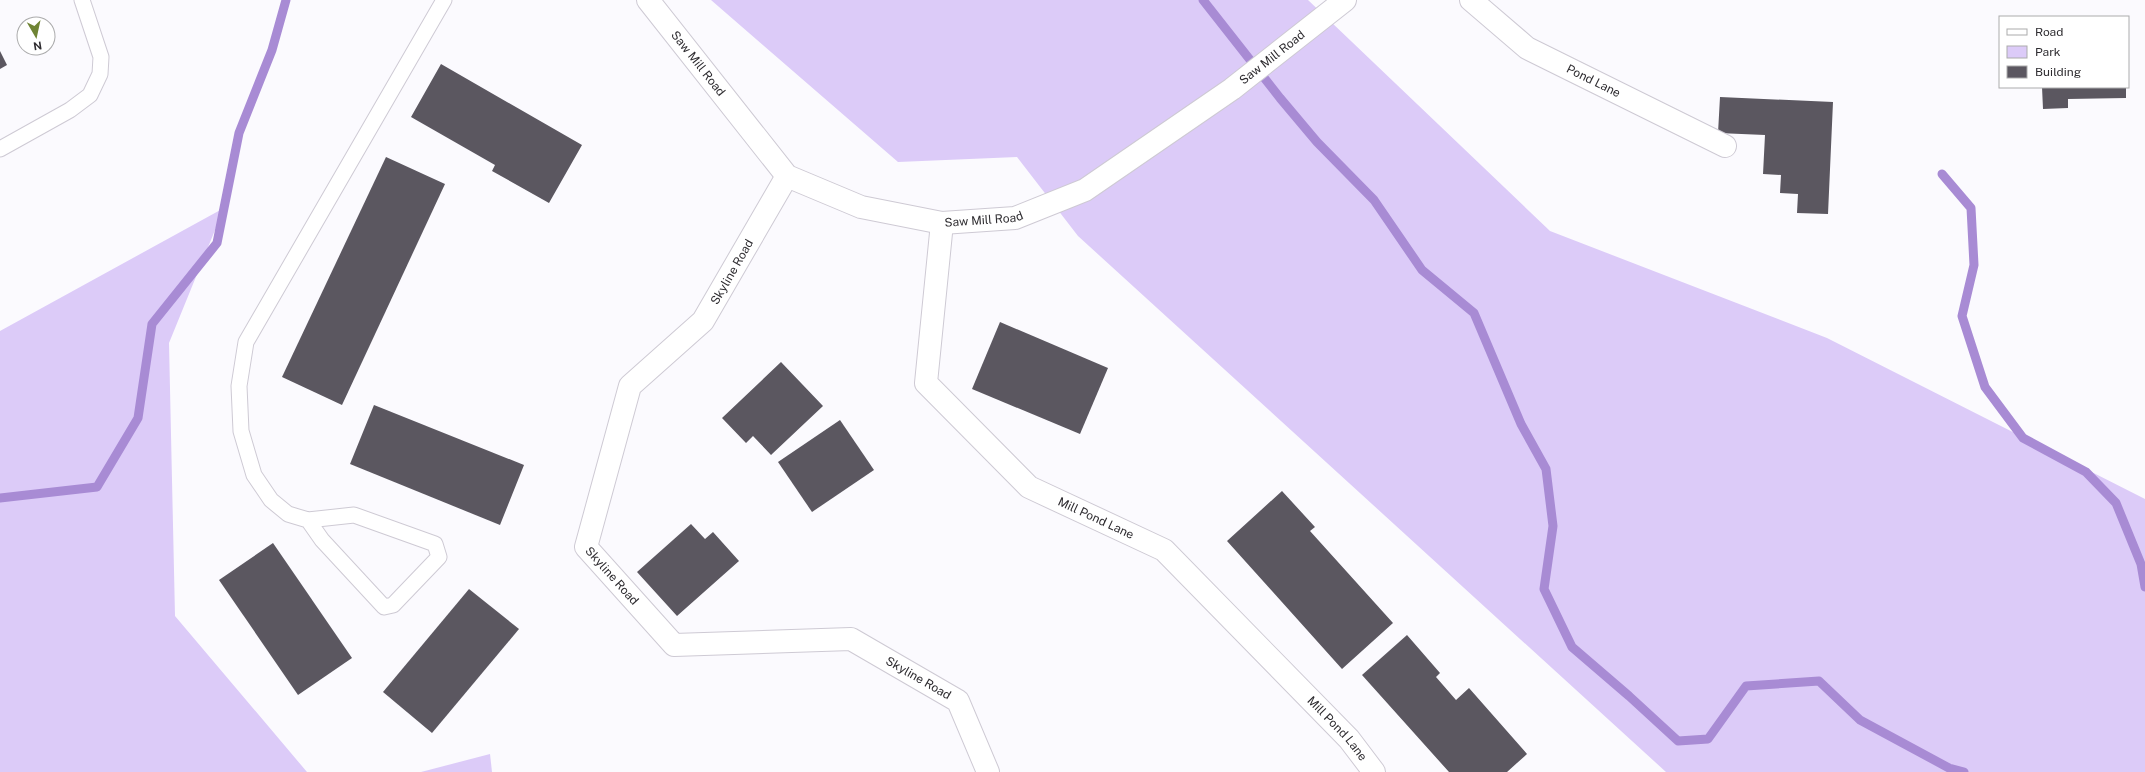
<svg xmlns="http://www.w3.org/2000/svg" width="2145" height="772" font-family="'Public Sans',sans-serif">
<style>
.green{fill:#dccbf8}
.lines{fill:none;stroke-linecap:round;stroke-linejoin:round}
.stream{stroke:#a88bd4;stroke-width:9}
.building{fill:#5b5760}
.service-casing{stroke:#cecad4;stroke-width:17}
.minor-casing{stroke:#cecad4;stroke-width:24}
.service{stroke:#fff;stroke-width:15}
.minor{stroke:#fff;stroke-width:22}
.labels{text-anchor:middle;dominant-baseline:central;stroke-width:4;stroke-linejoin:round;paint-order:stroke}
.street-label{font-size:12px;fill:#2e2c30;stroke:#fff}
</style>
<rect width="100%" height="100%" fill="#fbfafe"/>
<g class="green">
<polygon points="711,0 1308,0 1550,231 1827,338 2145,499 2145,772 1666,772 1078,236 1017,157 898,162"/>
<polygon points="224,208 169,343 175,616 307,772 0,772 0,331"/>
<polygon points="490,754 492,772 421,772"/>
</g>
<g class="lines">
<g class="stream">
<polyline points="1203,0 1280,98 1317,142 1374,200 1422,270 1474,313 1521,424 1546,469 1553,526 1544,589 1572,647 1629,696 1678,741 1708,739 1746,686 1819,681 1860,720 1949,768 1964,772"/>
<polyline points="1942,174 1971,208 1974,265 1962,316 1985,387 2023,438 2086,472 2116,503 2141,564 2145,587"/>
<polyline points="0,498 97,487 138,418 152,324 217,243 239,133 272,50 286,0"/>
</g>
</g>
<g class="building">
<polygon points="0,51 7,65 0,69"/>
<polygon points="441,64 582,145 549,203 492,171 495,165 411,117"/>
<polygon points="2042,87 2126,87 2126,98 2068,99 2068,108 2043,109"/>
<polygon points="1720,97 1833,102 1828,214 1797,213 1798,194 1780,193 1781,175 1763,174 1765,135 1718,133"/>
<polygon points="386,157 445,184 342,405 282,377"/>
<polygon points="1000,322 1108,368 1080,434 972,389"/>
<polygon points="781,362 823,406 771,455 753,436 746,443 722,418"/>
<polygon points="374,405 524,465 500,525 350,464"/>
<polygon points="840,420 874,470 812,512 778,462"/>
<polygon points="1282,491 1315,527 1310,531 1393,623 1342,669 1227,541"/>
<polygon points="691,524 705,539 713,532 739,561 677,616 637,572"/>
<polygon points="273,543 352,658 298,695 219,580"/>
<polygon points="469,589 519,629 432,733 383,692"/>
<polygon points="1407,635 1440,673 1436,677 1456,700 1469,688 1527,754 1507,772 1449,772 1362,675"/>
</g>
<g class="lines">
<g class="service-casing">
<g id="service">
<polyline points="0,149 70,110 90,95 100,74 101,57 82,0"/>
<polyline points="308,520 322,540 384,607 393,605 439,557 435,544 354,515 308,520 288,514 271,500 254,475 241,431 239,386 246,342 444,0"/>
</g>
</g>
<g class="minor-casing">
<g id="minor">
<path id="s1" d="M648,0L787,176L861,207L942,223L1015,218L1085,190L1232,89L1345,0"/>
<path id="s2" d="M1471,0L1527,48L1725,146"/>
<path id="s3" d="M787,176L703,321L630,386L586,547L674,645L851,639L958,701L988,772"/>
<path id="s4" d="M942,223L926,383L1029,487L1164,550L1349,739L1374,772"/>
</g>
</g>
<use href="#service" class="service"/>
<use href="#minor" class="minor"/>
</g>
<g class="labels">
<g class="street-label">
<text stroke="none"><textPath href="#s1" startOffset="765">Saw Mill Road</textPath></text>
<text stroke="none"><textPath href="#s1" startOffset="81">Saw Mill Road</textPath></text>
<text stroke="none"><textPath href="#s2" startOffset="148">Pond Lane</textPath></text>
<text stroke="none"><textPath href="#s1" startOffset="429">Saw Mill Road</textPath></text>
<text transform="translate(732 272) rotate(-60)">Skyline Road</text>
<text stroke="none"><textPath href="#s4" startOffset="381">Mill Pond Lane</textPath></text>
<text stroke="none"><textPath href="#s3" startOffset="471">Skyline Road</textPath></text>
<text stroke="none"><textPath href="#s3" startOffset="819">Skyline Road</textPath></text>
<text stroke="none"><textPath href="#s4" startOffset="705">Mill Pond Lane</textPath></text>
</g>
</g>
<rect x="1999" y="16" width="130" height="72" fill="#ffffff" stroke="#ababac"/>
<rect x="2007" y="29" width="20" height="6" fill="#ffffff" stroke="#ababac"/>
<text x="2035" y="36" font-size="12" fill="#2e2c30">Road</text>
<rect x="2007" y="46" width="20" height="12" fill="#dccbf8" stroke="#ababac"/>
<text x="2035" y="56" font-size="12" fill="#2e2c30">Park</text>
<rect x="2007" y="66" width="20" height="12" fill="#5b5760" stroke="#ababac"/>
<text x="2035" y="76" font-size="12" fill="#2e2c30">Building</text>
<g transform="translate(36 36) rotate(171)"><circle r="19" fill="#ffffff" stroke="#ababac"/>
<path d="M0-3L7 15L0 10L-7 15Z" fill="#6f8434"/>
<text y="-6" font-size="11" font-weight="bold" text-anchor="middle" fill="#2e2c30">N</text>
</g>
</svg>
